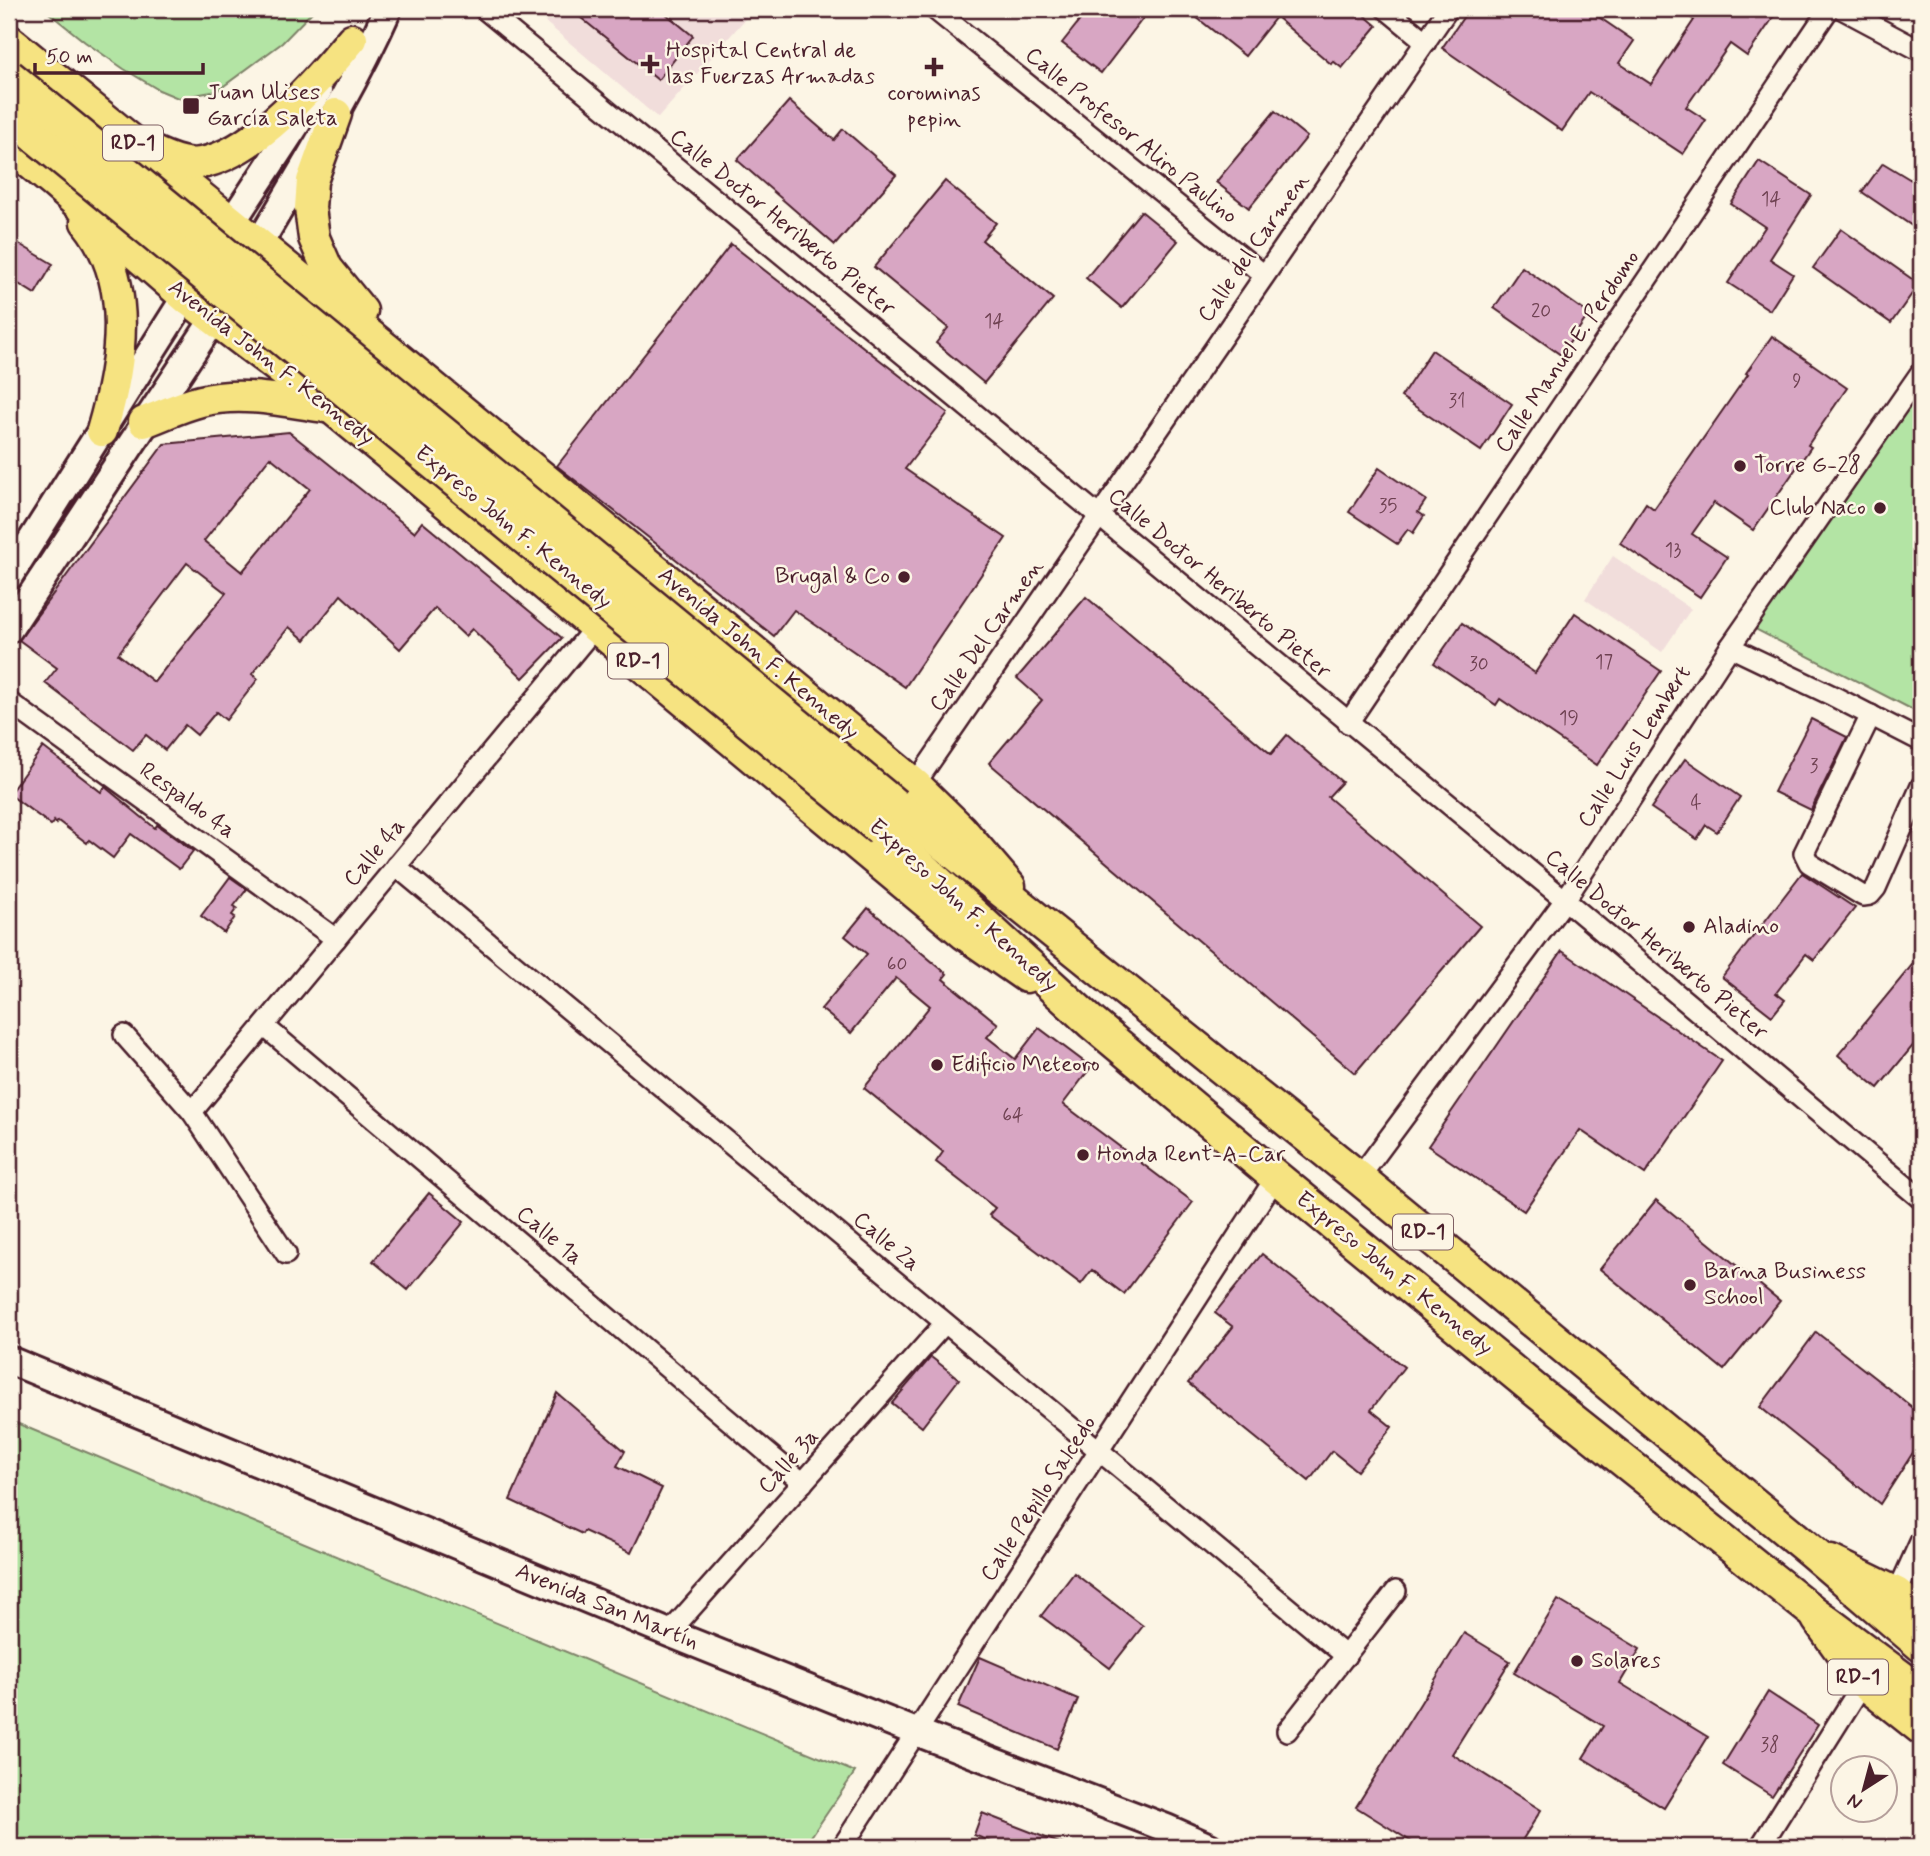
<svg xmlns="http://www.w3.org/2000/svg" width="1930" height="1856" font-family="Mynerve,sans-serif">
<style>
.built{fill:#f1dddb}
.green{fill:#b3e4a4;stroke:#7e8268;stroke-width:2}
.building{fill:#d8a6c3;stroke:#4a1f2b;stroke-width:2;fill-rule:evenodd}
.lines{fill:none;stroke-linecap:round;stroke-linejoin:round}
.minor-casing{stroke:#4a1f2b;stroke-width:24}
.secondary-casing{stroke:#4a1f2b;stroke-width:32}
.primary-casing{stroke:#4a1f2b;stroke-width:35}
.trunk-casing{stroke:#4a1f2b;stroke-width:37}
.minor{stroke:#fcf5e5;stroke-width:19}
.secondary{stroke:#fcf5e5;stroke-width:26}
.primary{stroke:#f6e381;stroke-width:30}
.trunk{stroke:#f6e381;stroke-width:32}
.trunk-bridge-casing{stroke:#4a1f2b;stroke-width:37;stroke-linecap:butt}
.trunk-bridge{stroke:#f6e381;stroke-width:32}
.poi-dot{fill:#4a1f2b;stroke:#fcf5e5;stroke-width:2.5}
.labels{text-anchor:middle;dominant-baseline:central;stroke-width:5;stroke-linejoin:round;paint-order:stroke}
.number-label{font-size:19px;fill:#6e4151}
.shield{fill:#fcf5e5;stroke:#7f5f63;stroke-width:2}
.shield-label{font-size:21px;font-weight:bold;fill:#4a1f2b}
.poi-label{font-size:23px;fill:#4a1f2b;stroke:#fcf5e5;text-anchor:start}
.street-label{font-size:23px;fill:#4a1f2b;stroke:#fcf5e5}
</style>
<rect width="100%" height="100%" fill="#fcf5e5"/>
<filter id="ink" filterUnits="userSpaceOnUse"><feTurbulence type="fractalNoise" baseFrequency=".0143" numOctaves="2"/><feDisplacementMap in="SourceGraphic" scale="14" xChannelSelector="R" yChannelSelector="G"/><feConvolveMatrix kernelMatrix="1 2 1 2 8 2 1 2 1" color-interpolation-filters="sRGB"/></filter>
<g filter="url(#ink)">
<g class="built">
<polygon points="530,9 754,9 658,118"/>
<polygon points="1613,556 1691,609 1662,652 1585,599"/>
</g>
<g class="green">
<polygon points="44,9 315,9 282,43 217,91 178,98 159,90 124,69 85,42"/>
<polygon points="1921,388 1921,714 1755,629"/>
<polygon points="9,1420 855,1772 804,1847 9,1847"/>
</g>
<g class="building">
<polygon points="570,9 660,9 693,36 658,80"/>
<polygon points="1089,9 1150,9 1101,73 1062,43"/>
<polygon points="1186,9 1357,9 1377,26 1342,68 1333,61 1331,64 1276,17 1245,56"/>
<polygon points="1469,9 1587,9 1634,41 1619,63 1651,84 1694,20 1677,9 1779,9 1747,56 1730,44 1686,107 1706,120 1683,154 1589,92 1562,131 1442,48"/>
<polygon points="789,101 834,140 843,129 896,175 835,245 737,160"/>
<polygon points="1275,111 1307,137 1249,208 1216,182"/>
<polygon points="1759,161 1811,195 1770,259 1793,274 1770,310 1728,283 1765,227 1731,204"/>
<polygon points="1883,163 1921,186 1921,232 1862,192"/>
<polygon points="945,181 996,223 982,240 1053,299 984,383 936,343 948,328 874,267"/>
<polygon points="1141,211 1178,241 1122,308 1086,278"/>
<polygon points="1841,229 1919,284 1891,323 1813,268"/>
<polygon points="9,238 53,264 35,294 9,278"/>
<polygon points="731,244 948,413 905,469 1006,538 905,687 794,610 774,636 557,466"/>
<polygon points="1522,267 1589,314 1561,355 1494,308"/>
<polygon points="1772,336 1847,388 1808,445 1811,447 1753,530 1714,503 1692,534 1727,557 1700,597 1620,543 1646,503 1654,509 1748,374 1746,373"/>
<polygon points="1432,350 1512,404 1481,451 1401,397"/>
<path d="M289,432L414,532L422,522L562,638L523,678L472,629L465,636L435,608L400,649L341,595L305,640L289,627L252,674L258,679L226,720L216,712L197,735L185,725L165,750L146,735L133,750L45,683L57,668L19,640L164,444ZM270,457L310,489L242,572L204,541ZM187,563L226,593L154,682L118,654Z"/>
<polygon points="1379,468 1426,500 1418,512 1424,516 1413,533 1408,529 1397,544 1349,512"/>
<polygon points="1086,597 1271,754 1287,735 1342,782 1328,797 1480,926 1355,1073 989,763 1042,700 1017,678"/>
<polygon points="1575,613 1661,671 1597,765 1500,699 1496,705 1434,663 1462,623 1535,673"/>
<polygon points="1811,719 1847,737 1811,810 1774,792"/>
<polygon points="43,747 101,792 105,787 155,828 157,825 193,851 179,869 131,834 113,858 89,840 87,843 58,821 56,824 54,821 51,825 9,794"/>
<polygon points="1685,759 1740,797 1717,832 1706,825 1697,839 1651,808"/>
<polygon points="1802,873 1855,908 1814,960 1806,954 1776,993 1785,1000 1772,1016 1722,977"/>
<polygon points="230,877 247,889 234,906 237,908 232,915 235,917 224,933 201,916"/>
<polygon points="868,908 947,974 943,979 998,1024 987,1037 1015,1059 1039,1028 1091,1067 1063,1104 1193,1202 1124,1294 1092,1270 1081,1284 989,1215 995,1208 936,1162 943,1152 864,1088 930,1006 896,978 851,1033 821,1009 867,954 845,936"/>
<polygon points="1562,951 1722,1061 1645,1174 1580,1130 1524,1211 1428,1146"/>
<polygon points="1921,954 1921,1036 1878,1088 1838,1055"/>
<polygon points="429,1193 464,1222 408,1290 373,1261"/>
<polygon points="1656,1200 1780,1301 1724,1370 1600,1269"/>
<polygon points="1262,1254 1404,1367 1371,1410 1392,1427 1357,1471 1332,1451 1309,1481 1188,1383 1233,1327 1215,1313"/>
<polygon points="1816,1332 1921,1414 1921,1440 1880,1504 1760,1407"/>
<polygon points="931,1357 959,1379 922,1427 892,1403"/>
<polygon points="557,1393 625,1451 617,1466 662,1488 631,1553 584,1531 582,1534 510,1500"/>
<polygon points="1074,1573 1143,1626 1110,1668 1041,1616"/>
<polygon points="1558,1600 1640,1649 1620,1683 1708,1737 1664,1808 1583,1758 1603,1726 1514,1673"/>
<polygon points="1464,1633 1510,1661 1452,1754 1541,1810 1518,1847 1420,1847 1356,1807"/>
<polygon points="980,1657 1078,1699 1057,1749 958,1707"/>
<polygon points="1768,1692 1818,1725 1772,1796 1723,1765"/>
<polygon points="982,1813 1067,1846 1067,1847 1004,1847 974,1835"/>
</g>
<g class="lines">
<g class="minor-casing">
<g id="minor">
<polyline points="484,9 1565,900 1921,1199"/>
<polyline points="934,9 1264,275"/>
<polyline points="1386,9 1426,42"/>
<polyline points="1842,9 1921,51"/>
<polyline points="1730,647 1833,696 1921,741"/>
<polyline points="9,702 336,939"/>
<polyline points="1871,715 1804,853 1809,863 1863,896 1870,895 1876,888 1921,786"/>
<polyline points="1348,723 1829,9"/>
<polyline points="915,784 1448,9"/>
<polyline points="396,866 1346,1656"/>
<polyline points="264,1026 803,1483"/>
<polyline points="124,1035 192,1112 286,1254"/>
<polyline points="192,1112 596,626"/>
<polyline points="1359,1178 1565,900 1730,647 1921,372"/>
<polyline points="1897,1593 1921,1540"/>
<polyline points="669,1633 945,1323"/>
<polyline points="1287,1731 1396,1591"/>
<polyline points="842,1847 1276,1177"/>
<polyline points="1760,1847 1863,1683"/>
</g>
</g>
<g class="secondary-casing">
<g id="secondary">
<polyline points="220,240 318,91"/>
<path d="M249,261C297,178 349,97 388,9"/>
<polyline points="9,576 197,279"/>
<polyline points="9,629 224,304"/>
<polyline points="9,1360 669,1633 916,1732 1166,1828 1209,1847"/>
</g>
</g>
<g class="primary-casing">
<g id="primary">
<polyline points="9,40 418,374 915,784 961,829 1010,886"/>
<polyline points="336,114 312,181 310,208 314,238 327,268 362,311"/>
<polyline points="9,146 55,184 186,298 331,408 404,468 964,934 1026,977"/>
<path d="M154,152C167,158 185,166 200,163C254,155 318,80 352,39"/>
<path d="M86,222C135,282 122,363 102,431"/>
<path d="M144,422C163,415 181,406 201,401C241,391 285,401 325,407"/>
<polyline points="1831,1561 1897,1593 1921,1614"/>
<polyline points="1817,1619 1863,1683 1921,1729"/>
</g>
</g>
<g class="trunk-casing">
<g id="trunk">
<polyline points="895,805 1359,1178 1811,1551 1921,1645"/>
<polyline points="880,829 1092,1023 1276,1177 1540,1394 1811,1610 1921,1692"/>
</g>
</g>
<use href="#minor" class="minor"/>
<use href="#secondary" class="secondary"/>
<use href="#primary" class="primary"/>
<use href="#trunk" class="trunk"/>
<g class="trunk-bridge-casing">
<g id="trunk-bridge">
<polyline points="9,76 895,805"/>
<polyline points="9,115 880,829"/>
</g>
</g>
<use href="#trunk-bridge" class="trunk-bridge"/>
</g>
</g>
<g class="poi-dot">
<path d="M646.5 53.5h7v7h7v7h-7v7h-7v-7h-7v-7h7z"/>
<path d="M930.5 56.5h7v7h7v7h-7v7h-7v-7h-7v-7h7z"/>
<rect x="182" y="97" width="18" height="18" rx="3.5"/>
<circle cx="1740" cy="466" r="7"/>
<circle cx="1880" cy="508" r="7"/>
<circle cx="904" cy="577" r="7"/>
<circle cx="1689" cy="927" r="7"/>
<circle cx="937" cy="1065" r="7"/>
<circle cx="1083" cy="1155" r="7"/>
<circle cx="1690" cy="1285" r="7"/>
<circle cx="1577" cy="1661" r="7"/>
</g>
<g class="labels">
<g class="number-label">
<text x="1771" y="199">14</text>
<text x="1541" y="311">20</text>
<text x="994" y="321">14</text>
<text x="1797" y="381">9</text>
<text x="1457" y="401">31</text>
<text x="1388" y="506">35</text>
<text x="1673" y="550">13</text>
<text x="1604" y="662">17</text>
<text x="1479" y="664">30</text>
<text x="1569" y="718">19</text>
<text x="1814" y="766">3</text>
<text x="1696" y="803">4</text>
<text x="897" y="964">60</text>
<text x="1013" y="1115">64</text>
<text x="1770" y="1745">38</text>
</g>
<g class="shield">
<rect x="103" y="125.5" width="60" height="35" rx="5"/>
<rect x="608" y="643.5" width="60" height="35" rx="5"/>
<rect x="1393" y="1214.5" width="60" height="35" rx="5"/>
<rect x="1828" y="1659.5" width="60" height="35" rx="5"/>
</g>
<g class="shield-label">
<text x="133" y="143">RD-1</text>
<text x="638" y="661">RD-1</text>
<text x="1423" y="1232">RD-1</text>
<text x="1858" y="1677">RD-1</text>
</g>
<g class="poi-label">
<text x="666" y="51">Hospital Central de<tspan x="666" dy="26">las Fuerzas Armadas</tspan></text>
<text x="207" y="93">Juan Ulises<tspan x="207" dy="26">García Saleta</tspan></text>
<text x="934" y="94" text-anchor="middle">corominas<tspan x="934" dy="26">pepin</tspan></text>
<text x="1754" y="466">Torre G-28</text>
<text x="1866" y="508" text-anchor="end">Club Naco</text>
<text x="890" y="577" text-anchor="end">Brugal &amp; Co</text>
<text x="1703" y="927">Aladino</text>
<text x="951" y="1065">Edificio Meteoro</text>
<text x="1097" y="1155">Honda Rent-A-Car</text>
<text x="1704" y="1272">Barna Business<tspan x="1704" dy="26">School</tspan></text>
<text x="1591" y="1661">Solares</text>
</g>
<g class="street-label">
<text transform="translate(1131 136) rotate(39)">Calle Profesor Aliro Paulino</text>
<text transform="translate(782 223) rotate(39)">Calle Doctor Heriberto Pieter</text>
<text transform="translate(1254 248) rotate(-55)">Calle del Carmen</text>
<text transform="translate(1568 352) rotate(-56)">Calle Manuel E. Perdomo</text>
<text transform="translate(271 363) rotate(38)">Avenida John F. Kennedy</text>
<text transform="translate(513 528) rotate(39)">Expreso John F. Kennedy</text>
<text transform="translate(1219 584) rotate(40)">Calle Doctor Heriberto Pieter</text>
<text transform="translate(987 636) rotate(-55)">Calle Del Carmen</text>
<text transform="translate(758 654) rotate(40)">Avenida John F. Kennedy</text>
<text transform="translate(1635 747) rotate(-57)">Calle Luis Lembert</text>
<text transform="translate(187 801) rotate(36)">Respaldo 4a</text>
<text transform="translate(375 853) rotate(-50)">Calle 4a</text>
<text transform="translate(963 906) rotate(42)">Expreso John F. Kennedy</text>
<text transform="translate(1656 945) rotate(40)">Calle Doctor Heriberto Pieter</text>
<text transform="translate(549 1236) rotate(40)">Calle 1a</text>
<text transform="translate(886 1242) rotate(40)">Calle 2a</text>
<text transform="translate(1394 1274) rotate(39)">Expreso John F. Kennedy</text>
<text transform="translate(789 1462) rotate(-48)">Calle 3a</text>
<text transform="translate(1039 1499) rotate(-57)">Calle Pepillo Salcedo</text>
<text transform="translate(607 1607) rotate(22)">Avenida San Martín</text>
</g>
</g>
<rect width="1930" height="1856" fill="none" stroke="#fcf5e5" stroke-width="35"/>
<rect x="18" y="18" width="1895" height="1821" fill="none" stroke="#4a1f2b" stroke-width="2.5" filter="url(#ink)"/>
<g transform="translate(1864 1789) rotate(216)"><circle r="33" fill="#fcf5e5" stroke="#b59f9b" stroke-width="2"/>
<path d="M0-5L12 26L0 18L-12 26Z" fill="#4a1f2b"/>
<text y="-10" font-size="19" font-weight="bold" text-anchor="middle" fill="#4a1f2b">N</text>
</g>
<path d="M35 63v10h168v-10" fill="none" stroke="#4a1f2b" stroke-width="3.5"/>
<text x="46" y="63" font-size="21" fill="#4a1f2b" stroke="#fcf5e5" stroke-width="5" paint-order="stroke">50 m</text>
</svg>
